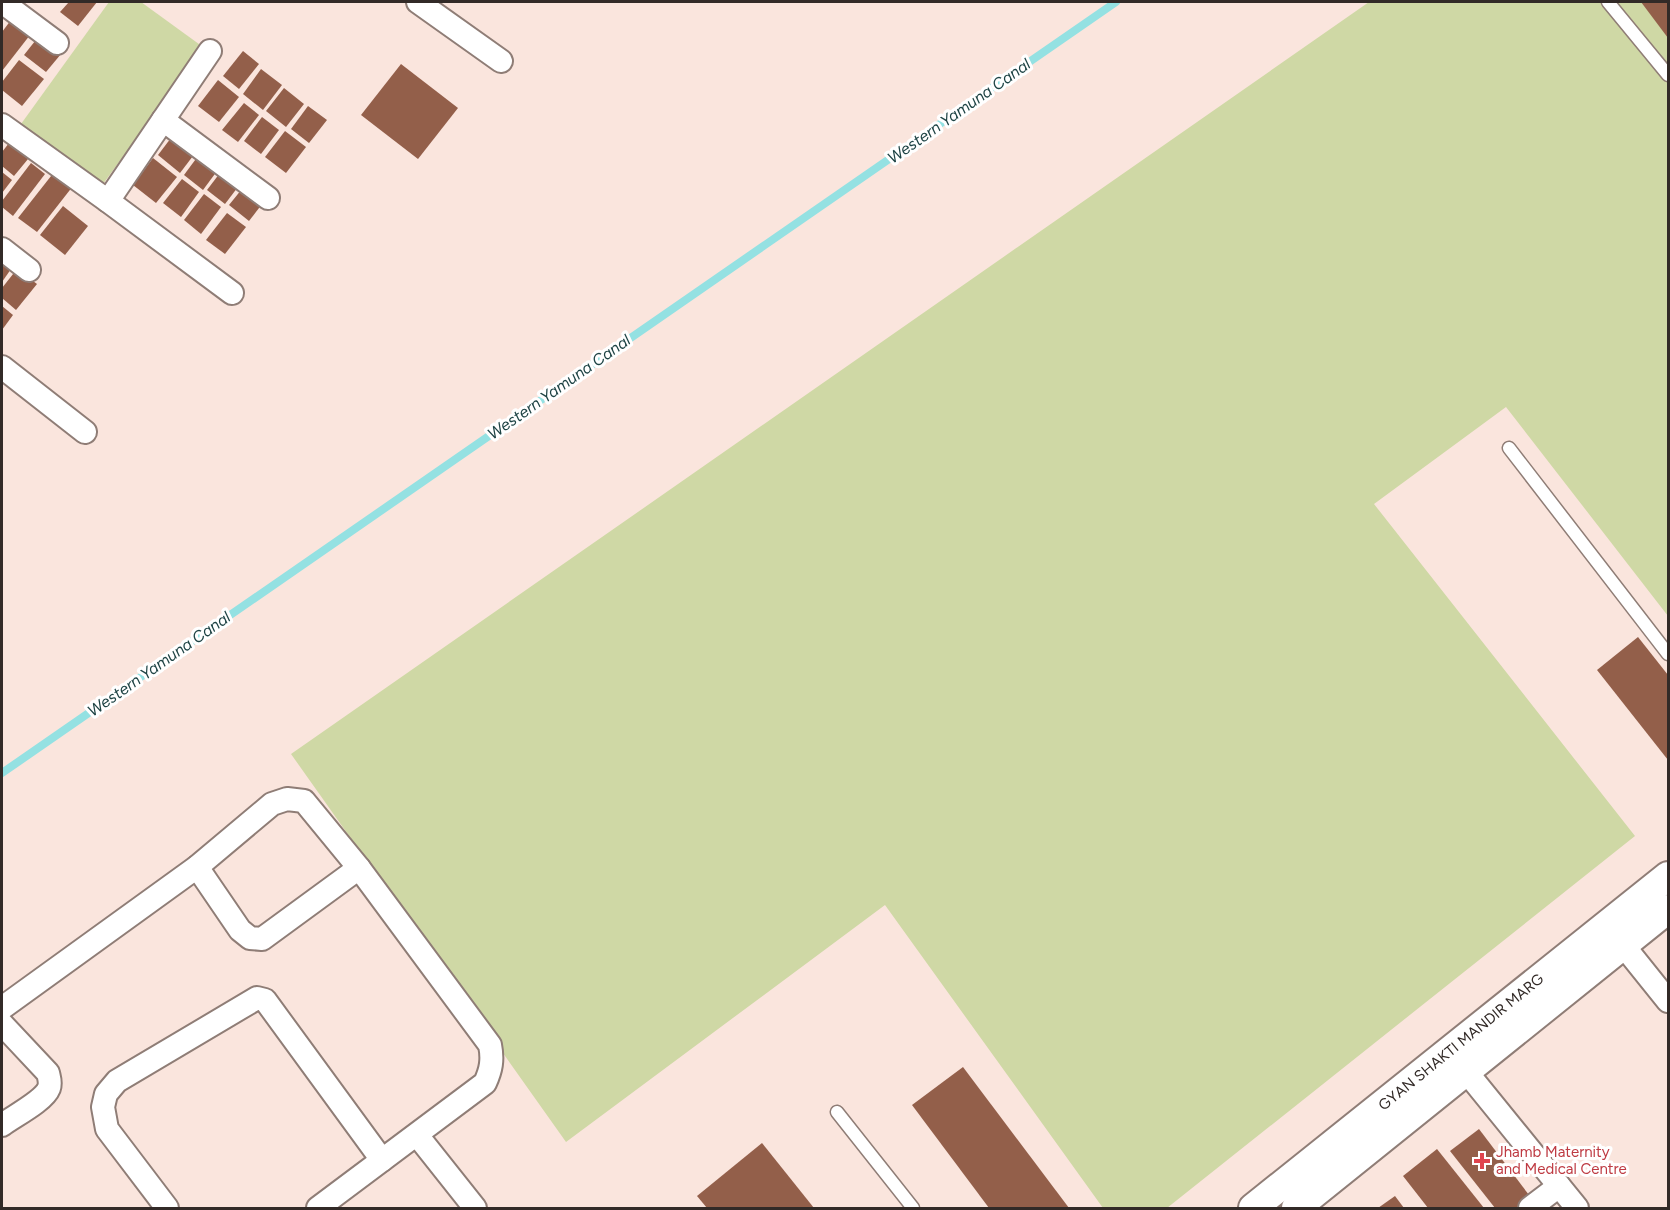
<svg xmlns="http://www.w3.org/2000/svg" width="1670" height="1210" font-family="Figtree,sans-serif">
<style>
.green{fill:#cfd8a5}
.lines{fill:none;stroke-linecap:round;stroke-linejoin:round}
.stream{stroke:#94e1e2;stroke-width:8}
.building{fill:#935f4a}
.service-casing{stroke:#8f7d76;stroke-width:15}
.minor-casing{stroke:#8f7d76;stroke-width:26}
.tertiary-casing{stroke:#8f7d76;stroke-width:32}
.service{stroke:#fff;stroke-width:12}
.minor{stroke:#fff;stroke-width:22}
.tertiary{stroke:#fff;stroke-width:28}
.health-dot{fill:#e0444e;stroke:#fff;stroke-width:2}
.labels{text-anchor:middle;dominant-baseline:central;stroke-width:6;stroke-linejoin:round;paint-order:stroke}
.street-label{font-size:15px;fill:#322a27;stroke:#fff}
.health-label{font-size:15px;fill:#be3a42;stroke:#fff;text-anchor:start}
.water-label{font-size:16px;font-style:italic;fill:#1e4344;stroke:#fff}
</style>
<rect width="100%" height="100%" fill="#fae5dd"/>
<g class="green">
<polygon points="109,2 141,2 203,47 103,184 21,124"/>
<polygon points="1369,2 1668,2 1668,616 1506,407 1374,504 1635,836 1167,1208 1103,1208 885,905 566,1142 291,754"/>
</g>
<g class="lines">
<polyline class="stream" points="2,773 1116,2"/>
</g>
<g class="building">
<polygon points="69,2 97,2 78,26 60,12"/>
<polygon points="1641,2 1668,2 1668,38"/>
<polygon points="11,20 30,35 2,71 2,32"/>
<polygon points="39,36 61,54 46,72 24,55"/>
<polygon points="243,51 259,64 239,89 223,76"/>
<polygon points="19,60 44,79 22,106 2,90 2,82"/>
<polygon points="401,64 458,108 418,159 361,115"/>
<polygon points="261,69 282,85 263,110 243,94"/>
<polygon points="218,80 239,97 219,122 198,106"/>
<polygon points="284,88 304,104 286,127 266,111"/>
<polygon points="244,103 259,115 238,142 222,130"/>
<polygon points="308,106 327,120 309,143 291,129"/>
<polygon points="262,117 279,130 261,154 244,141"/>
<polygon points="285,131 306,147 286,173 265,157"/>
<polygon points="174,134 196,152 180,173 158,155"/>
<polygon points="13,138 33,153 14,176 2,166 2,152"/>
<polygon points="201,152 220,167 203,190 184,175"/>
<polygon points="153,158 177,177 156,203 133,185"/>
<polygon points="31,163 45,174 13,216 2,207 2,201"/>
<polygon points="223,169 241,183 225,204 207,190"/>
<polygon points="55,171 73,186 37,232 18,218"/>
<polygon points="2,172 12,180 2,193"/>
<polygon points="182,179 199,192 181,217 163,203"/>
<polygon points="246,184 266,199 249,221 229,205"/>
<polygon points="204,194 221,207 201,234 184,220"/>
<polygon points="63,206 88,226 65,255 40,235"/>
<polygon points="227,213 246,227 225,254 206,240"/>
<polygon points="2,262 11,269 2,282"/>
<polygon points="17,269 37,284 16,310 2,298 2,288"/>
<polygon points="2,306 13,315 2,330"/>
<polygon points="1638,637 1668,675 1668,760 1597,670"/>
<polygon points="963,1067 1069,1208 989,1208 912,1105"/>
<polygon points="1479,1129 1532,1199 1520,1208 1495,1208 1450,1151"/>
<polygon points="762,1143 814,1208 707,1208 697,1196"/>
<polygon points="1437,1149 1484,1208 1428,1208 1403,1176"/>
<polygon points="1395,1196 1404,1208 1378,1208"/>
</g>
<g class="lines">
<g class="service-casing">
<g id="service">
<polyline points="1608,2 1668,75"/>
<polyline points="1509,448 1668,654"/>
<polyline points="837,1112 913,1208"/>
</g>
</g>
<g class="minor-casing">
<g id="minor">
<polyline points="2,2 57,43"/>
<polyline points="418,2 501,61"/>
<polyline points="163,120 268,198"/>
<polyline points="2,125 108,201 232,293"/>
<polyline points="108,201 210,51"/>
<polyline points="2,249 29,270"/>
<polyline points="2,367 85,432"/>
<polyline points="197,867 240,930 250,938 262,939 359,868"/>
<polyline points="1623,945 1668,1001"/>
<path d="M2,1008L197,867L272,804L287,799L304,801L359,868L490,1045C493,1060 491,1070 485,1083L318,1208"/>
<path d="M2,1024L48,1073C49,1078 51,1082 49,1088C44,1101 14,1116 2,1125"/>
<polyline points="1456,1059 1577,1208"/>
<polyline points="417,1135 475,1208"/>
<polyline points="167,1208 107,1129 103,1107 106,1094 117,1081 257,998 265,1000 382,1160"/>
<polyline points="1530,1208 1559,1186"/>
</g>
</g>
<g class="tertiary-casing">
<g id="tertiary">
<polyline points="1253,1208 1668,876"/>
<polyline points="1296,1208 1668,909"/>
</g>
</g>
<use href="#service" class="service"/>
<use href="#minor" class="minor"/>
<use href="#tertiary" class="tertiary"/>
</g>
<path class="health-dot" d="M1479 1152h6v6h6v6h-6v6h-6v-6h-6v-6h6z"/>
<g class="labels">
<g class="street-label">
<text transform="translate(1461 1042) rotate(-39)">GYAN SHAKTI MANDIR MARG</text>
</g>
<g class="health-label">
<text x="1496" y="1152">Jhamb Maternity<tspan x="1496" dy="17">and Medical Centre</tspan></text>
</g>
<g class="water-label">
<text transform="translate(959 111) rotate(-35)">Western Yamuna Canal</text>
<text transform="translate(559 387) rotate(-35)">Western Yamuna Canal</text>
<text transform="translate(159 664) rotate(-35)">Western Yamuna Canal</text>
</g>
</g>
<rect width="1670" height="1210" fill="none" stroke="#322a27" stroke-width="6"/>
</svg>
